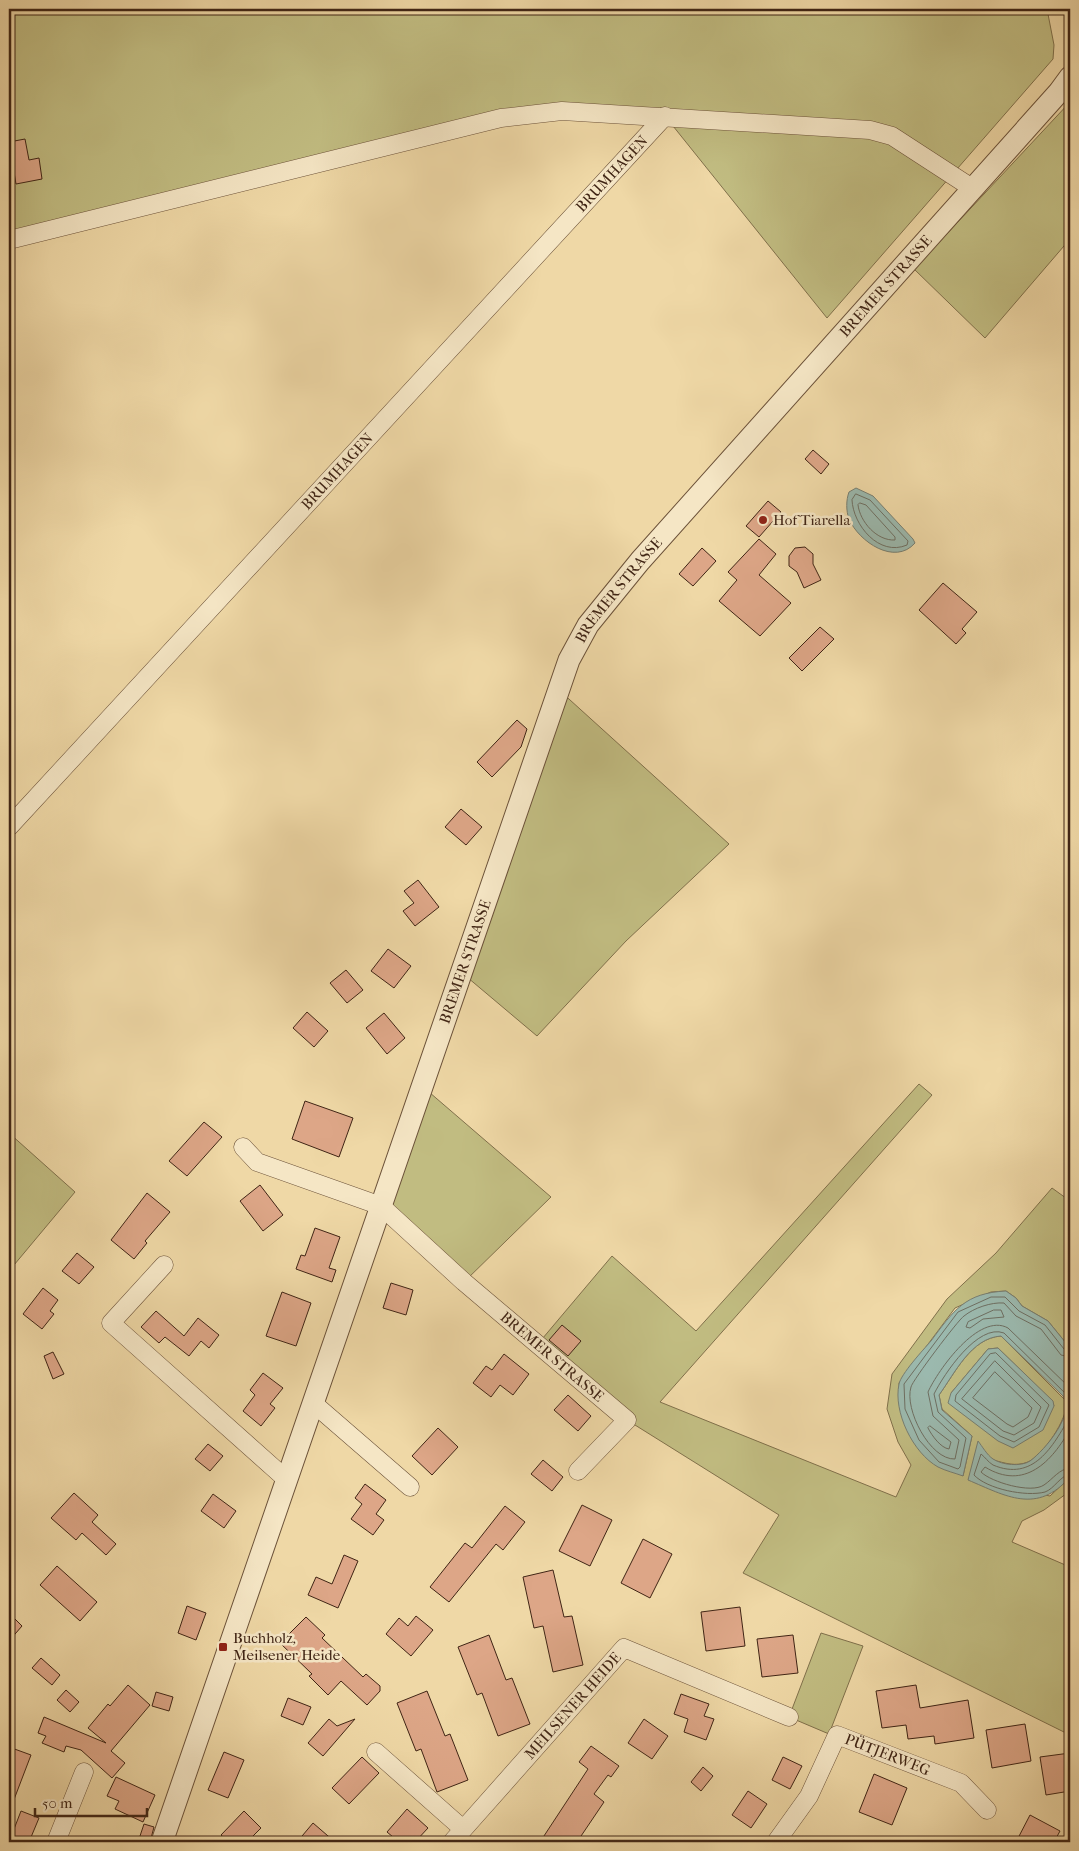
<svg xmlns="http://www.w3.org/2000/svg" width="1079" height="1851" font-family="'IM FELL French Canon',serif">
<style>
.green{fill:#c1bc81;stroke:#80704b;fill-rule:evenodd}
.water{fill:#9bb9ae;stroke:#777e71}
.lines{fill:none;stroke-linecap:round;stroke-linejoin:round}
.shore{stroke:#6e6f62;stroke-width:1}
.building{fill:#dda687;stroke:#402515}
.minor-casing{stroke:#6c5239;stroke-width:19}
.tertiary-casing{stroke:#6c5239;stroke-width:23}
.minor{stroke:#f5e6c5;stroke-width:18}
.tertiary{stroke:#f5e6c5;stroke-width:21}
.poi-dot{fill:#8f2418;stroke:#f5e6c5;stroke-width:2}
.labels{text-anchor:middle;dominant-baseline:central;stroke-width:5;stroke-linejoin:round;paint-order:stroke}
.street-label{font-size:15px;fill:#402515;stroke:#f5e6c5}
.poi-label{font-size:15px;fill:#402515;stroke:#f5e6c5;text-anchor:start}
</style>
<rect width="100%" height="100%" fill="#efd8a6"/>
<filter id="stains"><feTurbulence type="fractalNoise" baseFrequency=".004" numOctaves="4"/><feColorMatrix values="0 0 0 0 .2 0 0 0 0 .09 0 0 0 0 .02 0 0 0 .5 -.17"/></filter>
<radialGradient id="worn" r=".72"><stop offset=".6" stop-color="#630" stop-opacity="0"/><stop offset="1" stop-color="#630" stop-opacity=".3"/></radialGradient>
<g class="green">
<polygon points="9,9 1047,9 1054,45 1053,59 827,318 665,116 562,111 9,240"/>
<polygon points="1070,102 1070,239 985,338 914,269"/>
<polygon points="559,690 729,844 626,941 537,1036 461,972"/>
<path d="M919,1084L932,1095L660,1402L896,1497L911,1465L898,1442L887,1409L892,1374L947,1299L996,1253L1052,1188L1070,1201V1348L1048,1321L1022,1306L1016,1298L1006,1291L991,1292L955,1308L899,1383L900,1410L963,1476L972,1436L942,1409L939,1395C955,1373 971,1338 1001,1336L1067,1402C1067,1419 1044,1455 1028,1462C1015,1467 1005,1463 993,1460L968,1479L1050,1496L1070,1477V1491L1044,1510L1022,1521L1012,1542L1070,1567V1735L743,1573L779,1515L627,1420L537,1345L612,1256L696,1331ZM998,1348L1052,1401L1054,1406L951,1393L988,1349Z"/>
<polygon points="422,1086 551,1197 464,1282 381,1206"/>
<polygon points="9,1133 75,1192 9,1271"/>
<polygon points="821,1633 863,1646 829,1734 789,1717"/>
</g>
<g class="water">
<path d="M856,488L873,496L913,539L915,543C895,566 859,542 849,519C846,511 846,500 849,492Z"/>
<path d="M1006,1291L1016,1298L1022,1306L1048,1321L1070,1348V1477C1037,1515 1006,1496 968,1480L978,1441C982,1446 987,1455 993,1459C1002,1465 1021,1467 1030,1461C1045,1450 1076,1413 1063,1396L1001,1336C971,1338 955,1373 939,1395L942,1410L972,1436L963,1476C955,1473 946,1471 938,1467C913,1453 893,1412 899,1384C901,1374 923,1350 931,1341C954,1310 965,1293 1006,1291Z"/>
<polygon points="998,1348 1053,1401 1054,1406 1043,1430 1013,1448 998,1441 948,1403 951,1393 988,1349"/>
</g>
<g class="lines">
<g class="shore">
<path d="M856,494L870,500L908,541L907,545C879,557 853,525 852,500Z"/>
<path d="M860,503L866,505L895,537V540C877,541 860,522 858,505Z"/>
<polygon points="994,1310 1001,1310 1004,1317 983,1319 970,1328 966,1327 968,1322"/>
<path d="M1070,1351L1064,1349L1045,1325L1019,1311L1005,1297H991L958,1312L904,1384L905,1409L919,1440L939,1462L958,1469L960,1467L966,1438L938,1412L934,1394C944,1374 978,1323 1004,1333L1070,1398"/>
<polygon points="996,1353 1049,1405 1039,1427 1014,1442 1000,1436 955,1401 956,1395 990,1354"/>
<path d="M1070,1357L1061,1355L1041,1329L1016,1316L1004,1303C991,1302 974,1308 964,1316C958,1320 912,1381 911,1387C904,1409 930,1460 955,1459L959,1440L933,1416L928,1392C938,1370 979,1312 1008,1328L1070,1388"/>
<polygon points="995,1361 1041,1407 1034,1423 1014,1435 1003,1431 962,1399"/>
<polygon points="995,1372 1032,1408 1028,1417 1013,1427 1007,1424 973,1398"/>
<path d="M1070,1416C1053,1447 1033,1482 993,1465C988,1462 985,1457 981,1454L974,1475C987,1489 1026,1497 1045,1492C1054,1489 1060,1476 1070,1474"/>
<path d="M930,1426L951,1442L949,1449C941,1448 932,1436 928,1428Z"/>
<path d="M1070,1429C1052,1462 1024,1491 985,1467L981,1472C991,1482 1031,1494 1044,1485C1053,1479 1059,1469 1070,1468"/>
</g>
</g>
<g class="building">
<polygon points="25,139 29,160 39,158 42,179 16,184 9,142"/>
<polygon points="813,450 829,464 821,474 805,459"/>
<polygon points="768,501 781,512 759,537 746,526"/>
<polygon points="759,539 776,554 759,575 791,603 760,636 719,601 737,580 728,572"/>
<polygon points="805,547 813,554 813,564 821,580 804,588 797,572 789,566 789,556 795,548"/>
<polygon points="702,548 716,561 693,586 679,574"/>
<polygon points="943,583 977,612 962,629 966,633 956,644 919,610"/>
<polygon points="820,627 834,639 802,671 789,658"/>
<polygon points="517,720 527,729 521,747 492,777 477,762"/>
<polygon points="461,809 482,827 466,845 445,827"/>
<polygon points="418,880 439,907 415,926 403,911 414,903 404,891"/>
<polygon points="388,949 411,966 394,988 371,971"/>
<polygon points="346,970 363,990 347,1003 330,983"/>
<polygon points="307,1012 328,1031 314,1047 293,1028"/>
<polygon points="384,1013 405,1038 387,1054 366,1028"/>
<polygon points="305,1101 353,1118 339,1157 292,1139"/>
<polygon points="204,1122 222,1137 187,1176 169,1161"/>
<polygon points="260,1185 283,1215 263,1231 240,1201"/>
<polygon points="147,1193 170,1212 145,1241 147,1243 134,1259 111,1240"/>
<polygon points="315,1228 340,1237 329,1268 336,1270 332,1282 296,1269 301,1255 305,1256"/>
<polygon points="77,1253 94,1267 79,1284 62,1271"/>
<polygon points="391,1283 413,1290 406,1315 383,1308"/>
<polygon points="43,1288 58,1300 50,1311 54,1314 42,1329 23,1314"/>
<polygon points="282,1292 311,1303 296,1346 266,1336"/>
<polygon points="156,1311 184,1336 198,1318 219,1335 209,1348 201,1341 189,1356 165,1337 159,1343 141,1327"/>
<polygon points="562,1325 581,1341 568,1356 549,1340"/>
<polygon points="53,1352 64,1374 53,1379 44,1356"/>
<polygon points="504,1354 529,1374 513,1395 500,1385 491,1397 473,1383 486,1366 492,1370"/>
<polygon points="263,1373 283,1388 270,1404 275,1408 261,1426 243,1411 255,1395 250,1390"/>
<polygon points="568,1395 591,1416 578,1431 554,1410"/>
<polygon points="438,1428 458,1447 432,1475 412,1456"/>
<polygon points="208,1444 223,1456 210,1471 195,1459"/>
<polygon points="543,1460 563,1477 552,1491 531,1474"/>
<polygon points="365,1484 386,1500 376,1514 384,1520 373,1535 351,1519 362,1504 355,1498"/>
<polygon points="74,1493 98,1515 92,1522 116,1544 106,1555 82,1533 76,1540 51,1518"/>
<polygon points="213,1494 236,1511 224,1528 201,1511"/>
<polygon points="582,1505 612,1520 590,1566 559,1551"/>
<polygon points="505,1506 525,1522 503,1550 496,1544 449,1602 430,1587 465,1543 472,1548"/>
<polygon points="643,1539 672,1554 650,1598 621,1583"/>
<polygon points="344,1555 358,1561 338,1608 308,1595 316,1577 332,1584"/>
<polygon points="57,1566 97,1602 80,1621 40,1585"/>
<polygon points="553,1570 564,1617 572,1616 583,1665 553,1672 543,1626 534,1628 523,1577"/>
<polygon points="187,1606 206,1613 196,1640 178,1633"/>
<polygon points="740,1607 745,1646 706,1651 701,1612"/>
<polygon points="9,1613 22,1626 9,1641"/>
<polygon points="416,1616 433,1630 411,1656 386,1634 399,1618 408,1626"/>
<polygon points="306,1617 325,1635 322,1638 363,1677 366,1674 380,1686 380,1691 367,1705 341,1681 328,1695 309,1676 312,1674 280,1643"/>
<polygon points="489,1635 506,1680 512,1678 530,1724 498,1736 482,1693 477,1695 458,1647"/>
<polygon points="793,1635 798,1673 762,1677 757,1639"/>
<polygon points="41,1658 60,1675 52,1685 32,1668"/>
<polygon points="128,1685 150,1705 111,1751 125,1763 112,1778 81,1750 66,1746 64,1752 42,1743 46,1736 38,1733 44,1717 106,1743 88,1728 108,1704 110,1706"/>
<polygon points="916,1685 920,1708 968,1700 974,1738 935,1744 934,1736 908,1739 906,1725 882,1728 876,1691"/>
<polygon points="66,1690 79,1702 70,1712 57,1700"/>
<polygon points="427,1691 445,1736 450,1734 468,1780 437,1792 421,1749 416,1751 397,1703"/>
<polygon points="156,1692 173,1697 169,1711 152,1706"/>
<polygon points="681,1694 709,1704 704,1716 714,1719 706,1740 684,1732 688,1719 674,1714"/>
<polygon points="288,1698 311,1707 303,1725 281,1716"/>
<polygon points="329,1719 337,1726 355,1719 323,1756 308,1743"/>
<polygon points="644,1719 668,1736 652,1759 628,1743"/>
<polygon points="1025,1724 1031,1761 992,1768 986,1730"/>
<polygon points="591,1746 619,1766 611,1777 608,1775 594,1794 604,1802 577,1842 540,1842 588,1769 579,1762"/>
<polygon points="9,1747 31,1755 10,1810 9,1810"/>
<polygon points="224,1752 244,1760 228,1798 208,1790"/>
<polygon points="1070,1753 1070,1791 1046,1795 1040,1757"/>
<polygon points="362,1757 379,1773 349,1804 332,1788"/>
<polygon points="783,1757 802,1766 790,1789 772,1780"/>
<polygon points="703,1767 713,1776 701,1791 691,1782"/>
<polygon points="874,1774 907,1788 892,1825 859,1812"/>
<polygon points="116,1777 155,1795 143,1822 115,1809 119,1801 107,1796"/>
<polygon points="748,1791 767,1804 751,1828 732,1815"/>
<polygon points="407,1809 428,1828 415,1842 399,1842 387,1832"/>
<polygon points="21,1811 39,1818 29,1842 9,1842"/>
<polygon points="244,1811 261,1828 247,1842 229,1842 221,1835"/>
<polygon points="1030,1815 1060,1831 1054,1842 1016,1842"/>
<polygon points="313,1823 335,1842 297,1842"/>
<polygon points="144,1824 154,1827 150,1842 138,1842"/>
</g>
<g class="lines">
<g class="minor-casing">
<g id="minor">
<polyline points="9,240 501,118 562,111 870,130 892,136 972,188"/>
<path id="s1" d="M9,827L665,116"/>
<path id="s2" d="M243,1147L257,1162L381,1206L464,1282L627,1420L578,1471"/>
<polyline points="164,1265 111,1323 286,1479"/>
<polyline points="313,1403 410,1487"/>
<polyline points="376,1752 463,1829"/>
<polyline points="56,1842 84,1772"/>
<path id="s3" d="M452,1842L624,1648L789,1717"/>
<path id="s4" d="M776,1842L809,1796L837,1735L961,1783L987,1810"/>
</g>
</g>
<g class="tertiary-casing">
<g id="tertiary">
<path id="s5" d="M162,1842L569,660L588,625L640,561L1059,92L1070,77"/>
</g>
</g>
<use href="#minor" class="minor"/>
<use href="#tertiary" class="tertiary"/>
</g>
<g class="poi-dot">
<circle cx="763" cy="520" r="5"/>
<rect x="218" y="1642" width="10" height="10" rx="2.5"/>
</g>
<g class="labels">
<g class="street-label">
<text stroke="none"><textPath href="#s1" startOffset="889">BRUMHAGEN</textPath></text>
<text stroke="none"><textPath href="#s5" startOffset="1741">BREMER STRASSE</textPath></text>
<text stroke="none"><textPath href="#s1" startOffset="484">BRUMHAGEN</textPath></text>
<text stroke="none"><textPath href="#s5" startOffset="1336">BREMER STRASSE</textPath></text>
<text stroke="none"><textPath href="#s5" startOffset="931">BREMER STRASSE</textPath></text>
<text stroke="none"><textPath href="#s2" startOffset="380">BREMER STRASSE</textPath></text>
<text stroke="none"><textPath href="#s3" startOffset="182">MEILSENER HEIDE</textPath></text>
<text stroke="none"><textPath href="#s4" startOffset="178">PÜTJERWEG</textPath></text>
</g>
<g class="poi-label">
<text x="773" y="520">Hof Tiarella</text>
<text x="233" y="1638">Buchholz,<tspan x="233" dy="17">Meilsener Heide</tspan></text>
</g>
</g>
<rect width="1079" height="1851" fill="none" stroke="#efd8a6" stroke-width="30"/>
<rect x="10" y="10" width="1059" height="1831" fill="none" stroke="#402515" stroke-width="2.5"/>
<rect x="15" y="15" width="1049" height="1821" fill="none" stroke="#402515"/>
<path d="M35 1808v8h112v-8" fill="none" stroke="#402515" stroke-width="2.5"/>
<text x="42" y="1808" font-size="15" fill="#402515" stroke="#f5e6c5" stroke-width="4" paint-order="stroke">50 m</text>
<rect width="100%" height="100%" filter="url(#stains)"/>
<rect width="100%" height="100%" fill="url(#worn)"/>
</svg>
